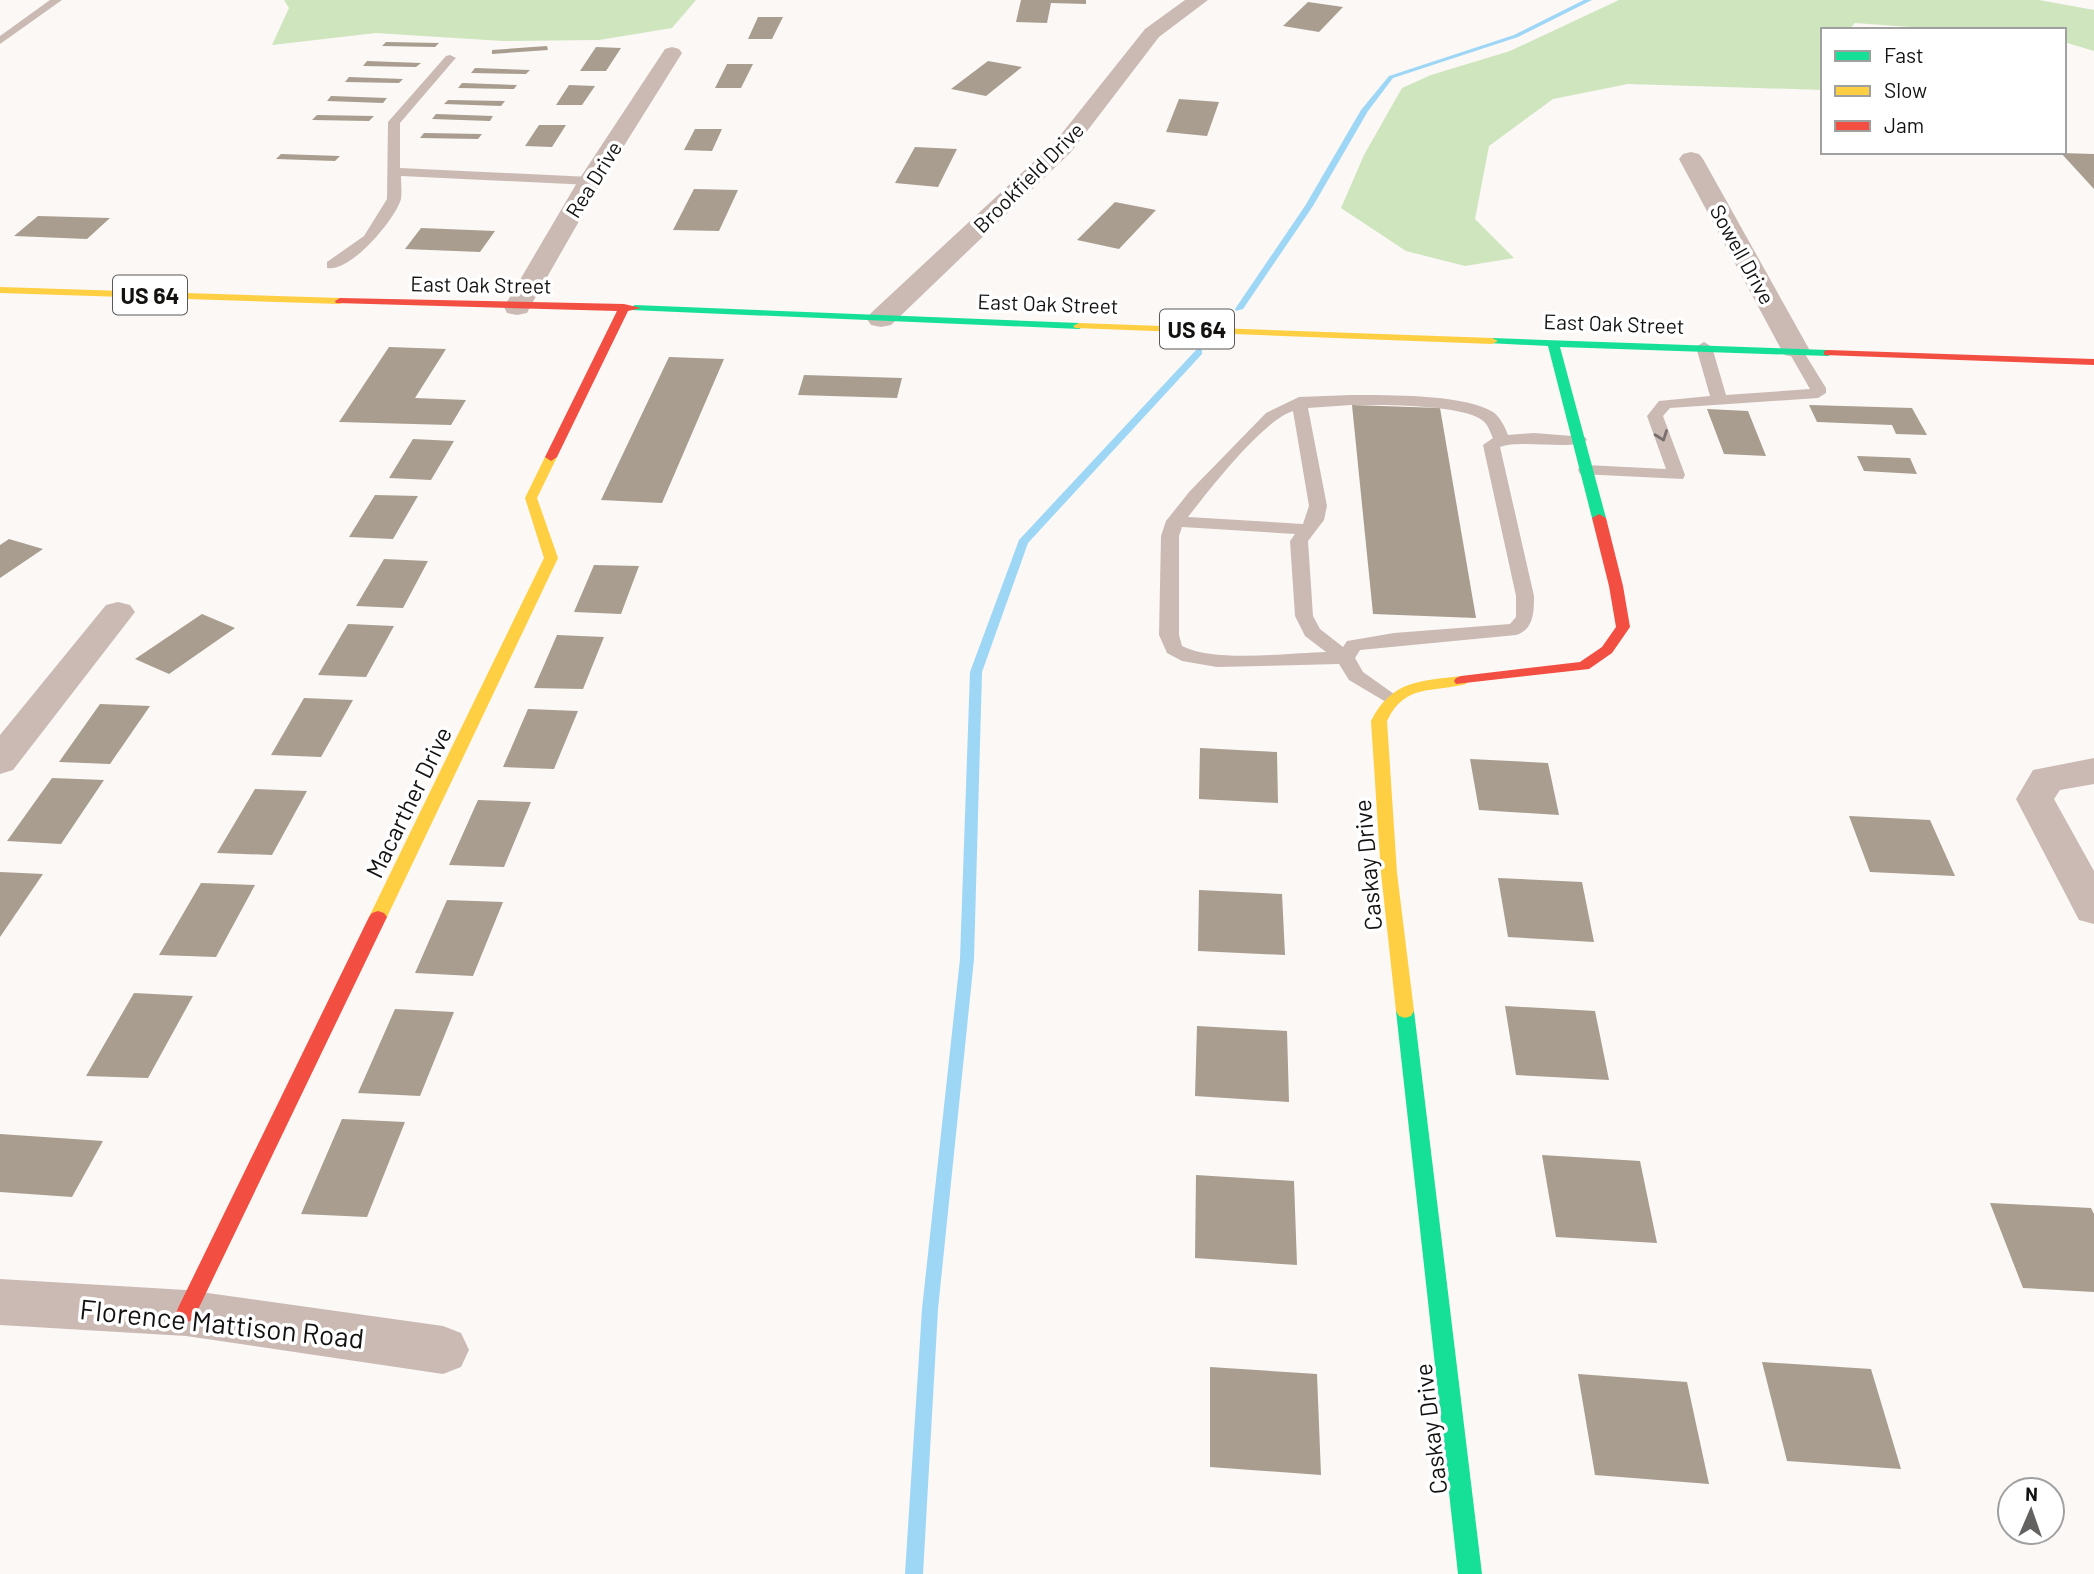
<svg xmlns="http://www.w3.org/2000/svg" width="2094" height="1574" font-family="Barlow,sans-serif">
<style>
.forest{fill:#cee5be}
.lines{fill:none;stroke-linecap:round;stroke-linejoin:round}
.stream{fill:#9ed6f6;fill-rule:evenodd}
.building{fill:#a89d8f}
.lane{fill:#cbbab4;fill-rule:evenodd}
.street{fill:#cbbab4;fill-rule:evenodd}
.fast{fill:#16e098;fill-rule:evenodd}
.slow{fill:#ffcf43;fill-rule:evenodd}
.jam{fill:#f24e42;fill-rule:evenodd}
.oneway{stroke:#786e6b}
.labels{text-anchor:middle;dominant-baseline:central;stroke-width:7;stroke-linejoin:round;paint-order:stroke}
.far-street-label{font-size:21px;fill:#131211;stroke:#fff}
.shield{fill:#fff;stroke:#5a5958;stroke-width:2}
.shield-label{font-size:23px;font-weight:bold;fill:#131211}
.street-label{font-size:24px;fill:#131211;stroke:#fff}
.near-street-label{font-size:28px;fill:#131211;stroke:#fff}
</style>
<rect width="100%" height="100%" fill="#fbf8f6"/>
<g class="forest">
<polygon points="284,0 696,0 672,28 599,40 503,41 376,33 272,45 289,8"/>
<polygon points="1619,0 2039,0 2094,10 2094,51 2064,42 2064,30 1951,30 1855,23 1849,30 1823,30 1823,90 1628,84 1553,99 1489,146 1475,219 1514,258 1465,266 1406,251 1341,208 1364,155 1402,88 1431,75 1510,51"/>
</g>
<g class="lines">
<g class="stream">
<polygon points="1584,0 1592,0 1518,37 1393,78 1368,111 1313,206 1243,309 1236,311 1235,309 1305,206 1361,110 1389,76 1514,35"/>
<polygon points="1199,349 1202,350 1202,354 1028,543 982,672 974,959 938,1309 923,1574 905,1574 922,1309 960,959 970,672 1019,540 1196,350"/>
</g>
</g>
<g class="building">
<polygon points="1021,0 1086,0 1086,4 1051,3 1047,23 1016,22"/>
<polygon points="1308,2 1343,7 1319,32 1283,26"/>
<polygon points="758,17 783,17 772,39 748,39"/>
<polygon points="386,42 439,43 435,47 382,46"/>
<polygon points="547,46 548,50 492,54 492,50"/>
<polygon points="596,47 621,48 606,71 580,71"/>
<polygon points="367,61 421,63 416,67 363,66"/>
<polygon points="988,61 1022,67 986,96 951,89"/>
<polygon points="727,64 753,64 741,88 715,88"/>
<polygon points="475,68 530,70 526,74 471,73"/>
<polygon points="349,77 403,79 399,83 345,82"/>
<polygon points="462,83 517,85 514,89 458,88"/>
<polygon points="569,85 595,86 582,105 556,105"/>
<polygon points="331,96 387,98 383,103 327,101"/>
<polygon points="1179,99 1219,102 1207,136 1166,132"/>
<polygon points="448,100 505,101 501,106 444,104"/>
<polygon points="436,114 493,116 490,121 432,119"/>
<polygon points="317,115 374,116 369,121 312,120"/>
<polygon points="539,125 566,125 552,147 525,146"/>
<polygon points="695,129 722,129 712,151 684,150"/>
<polygon points="424,133 482,134 478,139 420,138"/>
<polygon points="915,147 957,149 938,187 895,183"/>
<polygon points="2061,153 2094,154 2094,189"/>
<polygon points="281,154 340,156 335,161 276,159"/>
<polygon points="694,189 738,190 719,231 673,230"/>
<polygon points="1115,202 1156,210 1119,249 1077,240"/>
<polygon points="38,216 110,218 87,239 14,236"/>
<polygon points="421,228 495,231 480,252 405,249"/>
<polygon points="389,347 446,349 415,398 466,400 451,425 339,422"/>
<polygon points="669,357 724,359 662,503 601,500"/>
<polygon points="804,375 902,378 897,398 798,395"/>
<polygon points="1352,405 1440,408 1476,618 1373,614"/>
<polygon points="1809,405 1912,408 1927,435 1896,434 1892,425 1817,422"/>
<polygon points="1707,409 1748,411 1766,456 1724,454"/>
<polygon points="413,439 454,441 431,480 389,478"/>
<polygon points="1857,456 1910,458 1917,474 1864,471"/>
<polygon points="375,495 418,496 393,539 349,537"/>
<polygon points="9,539 43,549 0,578 0,545"/>
<polygon points="384,559 428,561 403,608 356,606"/>
<polygon points="594,565 639,566 621,614 574,612"/>
<polygon points="202,614 235,628 169,674 135,659"/>
<polygon points="348,624 394,626 366,677 318,675"/>
<polygon points="557,635 604,637 583,689 534,688"/>
<polygon points="304,698 353,700 321,757 271,755"/>
<polygon points="100,704 150,706 110,764 59,762"/>
<polygon points="528,709 578,711 554,769 503,767"/>
<polygon points="1200,748 1277,752 1278,803 1199,799"/>
<polygon points="1470,759 1548,763 1559,815 1479,810"/>
<polygon points="52,778 104,780 61,844 7,841"/>
<polygon points="255,789 307,791 272,855 217,853"/>
<polygon points="478,800 531,802 504,867 449,865"/>
<polygon points="1849,816 1930,820 1955,876 1870,872"/>
<polygon points="0,872 43,874 0,937"/>
<polygon points="1498,878 1582,882 1594,942 1508,937"/>
<polygon points="201,883 255,885 216,957 159,955"/>
<polygon points="1199,890 1282,894 1285,955 1198,951"/>
<polygon points="447,900 503,902 473,976 415,973"/>
<polygon points="134,993 193,996 148,1078 86,1076"/>
<polygon points="1505,1006 1595,1011 1609,1080 1516,1075"/>
<polygon points="395,1009 454,1012 420,1096 358,1093"/>
<polygon points="1197,1026 1287,1031 1289,1102 1195,1096"/>
<polygon points="342,1119 405,1122 367,1217 301,1214"/>
<polygon points="0,1134 103,1141 72,1197 0,1192"/>
<polygon points="1542,1155 1640,1161 1657,1243 1556,1237"/>
<polygon points="1196,1175 1294,1181 1297,1265 1195,1258"/>
<polygon points="1990,1203 2091,1208 2094,1214 2094,1292 2023,1288"/>
<polygon points="1762,1362 1871,1369 1901,1469 1787,1461"/>
<polygon points="1210,1367 1317,1374 1321,1475 1210,1467"/>
<polygon points="1578,1374 1687,1382 1709,1484 1595,1475"/>
</g>
<g class="lines">
<g class="lane">
<polygon points="50,0 62,0 0,44 0,36"/>
<path d="M450,55L456,58L454,60L400,123V168L590,177L597,181L590,185L401,176C401,183 402,192 401,199C395,220 350,273 327,268V262L364,236L387,199L388,122L446,56Z"/>
<polygon points="1704,342 1712,347 1726,395 1810,389 1787,349 1795,344 1800,346 1826,388 1826,393 1818,398 1670,408 1663,416 1685,475 1683,479 1580,474 1578,470 1580,466 1586,465 1666,469 1647,416 1659,401 1710,396 1696,347"/>
<path d="M1351,395C1385,395 1465,394 1493,412C1500,417 1505,427 1508,435L1534,433L1585,437L1587,440C1576,451 1521,439 1500,447L1534,596C1534,611 1534,630 1516,635L1360,650L1355,658L1363,672L1401,699L1398,704L1391,705L1349,680L1339,664L1217,667L1182,661L1167,653L1159,635L1161,536L1166,521L1190,491L1266,413L1299,397ZM1351,405C1380,405 1460,404 1482,420C1488,424 1490,432 1493,438L1483,445L1516,596V617L1510,624L1394,633L1347,641L1343,647L1320,629L1313,616L1308,541L1324,520L1327,506L1308,408ZM1293,411L1309,506L1303,524L1188,517C1209,490 1262,421 1293,411ZM1182,527L1295,534L1290,541L1295,616L1305,636L1326,652C1287,653 1215,663 1182,646L1179,635V536Z"/>
</g>
<g class="street">
<polygon points="1185,0 1208,0 1159,37 1071,152 891,325 881,327 871,325 867,319 871,313 1055,142 1145,29"/>
<polygon points="672,47 679,49 682,53 602,181 530,307 527,313 517,315 507,313 504,307 578,181 665,49"/>
<polygon points="1691,152 1699,154 1703,159 1809,349 1805,355 1795,357 1785,355 1781,349 1679,159 1683,154"/>
<polygon points="118,602 130,605 135,612 13,770 0,774 0,735 106,605"/>
<polygon points="2094,758 2094,784 2060,790 2054,799 2094,871 2094,924 2079,920 2016,799 2033,770"/>
<polygon points="0,1279 186,1290 443,1326 461,1333 469,1350 461,1367 443,1374 186,1336 0,1325"/>
</g>
<g class="fast">
<polygon points="635,305 1079,323 1085,326 1079,329 631,310 629,308"/>
<polygon points="1492,338 1828,350 1834,353 1828,356 1560,347 1606,518 1599,522 1592,518 1548,346 1488,343 1488,339"/>
<polygon points="1405,1004 1411,1006 1414,1011 1482,1574 1458,1574 1396,1011 1399,1006"/>
</g>
<g class="slow">
<polygon points="0,287 340,298 345,301 340,304 0,293"/>
<polygon points="1079,323 1492,338 1498,341 1492,344 1075,328 1073,326"/>
<polygon points="551,453 557,457 537,498 558,558 387,917 384,921 372,921 369,917 544,558 525,498 545,457"/>
<path d="M1461,676L1466,678L1468,681L1466,684C1432,693 1405,683 1387,721L1397,873L1414,1011L1411,1016L1405,1018L1399,1016L1396,1011L1381,873L1371,721C1392,680 1420,681 1461,676Z"/>
</g>
<g class="jam">
<polygon points="340,298 624,304 641,308 628,311 557,457 551,461 545,457 617,311 336,303 335,301"/>
<polygon points="1828,350 2094,359 2094,365 1824,355 1824,351"/>
<polygon points="1599,514 1606,518 1623,586 1630,627 1612,653 1589,669 1456,684 1454,681 1456,678 1461,676 1580,662 1602,647 1616,627 1609,586 1592,518"/>
<polygon points="378,911 384,913 387,917 193,1320 186,1322 179,1320 176,1313 179,1306 369,917 372,913"/>
</g>
</g>
<defs><path id="oneway-chevron" d="M-2-3.5L2.5 0L-2 3.5" fill="none" stroke-width="1.6" stroke-linecap="round" stroke-linejoin="round" transform="scale(1.75)"/></defs>
<use class="oneway" href="#oneway-chevron" transform="translate(1662 436) rotate(70)"/>
<g class="labels">
<g class="far-street-label">
<text transform="translate(1028 177) rotate(-45)">Brookfield Drive</text>
<text transform="translate(593 179) rotate(-58)">Rea Drive</text>
<text transform="translate(1743 254) rotate(61)">Sowell Drive</text>
<text transform="translate(481 284) rotate(1)">East Oak Street</text>
<text transform="translate(1048 303) rotate(2)">East Oak Street</text>
<text transform="translate(1614 323) rotate(2)">East Oak Street</text>
</g>
<g class="shield">
<rect x="113" y="275.5" width="74" height="39" rx="5"/>
<rect x="1160" y="309.5" width="74" height="39" rx="5"/>
</g>
<g class="shield-label">
<text x="150" y="295">US 64</text>
<text x="1197" y="329">US 64</text>
</g>
<g class="street-label">
<text transform="translate(408 802) rotate(-64)">Macarther Drive</text>
<text transform="translate(1367 865) rotate(-95)">Caskay Drive</text>
<text transform="translate(1430 1429) rotate(-97)">Caskay Drive</text>
</g>
<g class="near-street-label">
<text transform="translate(222 1323) rotate(6)">Florence Mattison Road</text>
</g>
</g>
<rect x="1821" y="28" width="245" height="126" fill="#ffffff" stroke="#a1a0a0" stroke-width="2"/>
<rect x="1835" y="51" width="35" height="10" fill="#16e098" stroke="#a1a0a0" stroke-width="2"/>
<text x="1884" y="63" font-size="21" fill="#131211">Fast</text>
<rect x="1835" y="86" width="35" height="10" fill="#ffcf43" stroke="#a1a0a0" stroke-width="2"/>
<text x="1884" y="98" font-size="21" fill="#131211">Slow</text>
<rect x="1835" y="121" width="35" height="10" fill="#f24e42" stroke="#a1a0a0" stroke-width="2"/>
<text x="1884" y="133" font-size="21" fill="#131211">Jam</text>
<g transform="translate(2031 1511) rotate(2)"><circle r="33" fill="#ffffff" stroke="#a1a0a0" stroke-width="2"/>
<path d="M0-5L12 26L0 18L-12 26Z" fill="#646261"/>
<text y="-10" font-size="19" font-weight="bold" text-anchor="middle" fill="#131211">N</text>
</g>
</svg>
